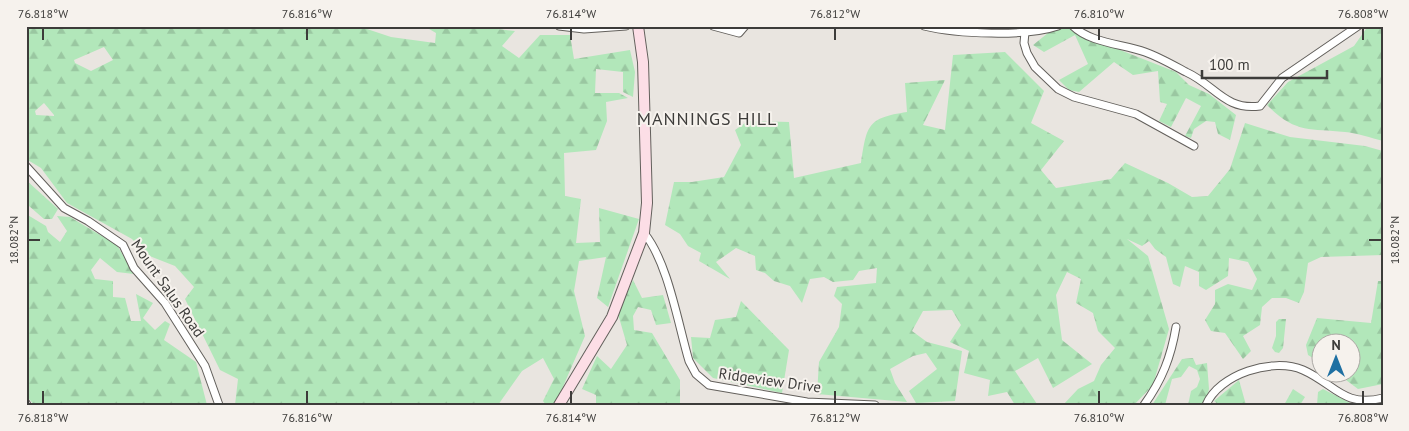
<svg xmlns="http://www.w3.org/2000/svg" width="1409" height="431" font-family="'PT Sans',sans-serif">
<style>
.forest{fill:url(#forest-firs);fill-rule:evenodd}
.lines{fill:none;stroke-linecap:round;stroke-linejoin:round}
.minor-casing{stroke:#63605c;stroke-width:9}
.secondary-casing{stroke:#63605c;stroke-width:12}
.minor{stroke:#fff;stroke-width:7}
.secondary{stroke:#fcdee6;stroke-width:10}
.ticks{fill:none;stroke:#3d3c3a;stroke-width:2}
.labels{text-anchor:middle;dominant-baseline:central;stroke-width:4;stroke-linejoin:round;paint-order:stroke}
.street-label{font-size:15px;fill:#3d3c3a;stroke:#f6f2ed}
.quarter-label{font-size:18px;letter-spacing:1px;fill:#3d3c3a;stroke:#f6f2ed}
.neatline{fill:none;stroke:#3d3c3a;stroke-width:2}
.ticks-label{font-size:12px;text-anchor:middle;fill:#3d3c3a}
</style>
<defs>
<pattern id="forest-firs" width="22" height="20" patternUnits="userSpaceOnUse" patternTransform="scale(1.25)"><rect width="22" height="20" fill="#b2e7ba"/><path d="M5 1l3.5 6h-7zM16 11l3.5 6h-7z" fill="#9ac7a1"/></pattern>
</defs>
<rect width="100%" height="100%" fill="#e9e5e0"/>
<g class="forest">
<path d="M26,26H358L391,37L435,43L436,33L424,26H472L515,31L502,46L519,58L540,35H570L574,59L630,50L635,72L633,97L623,92V72L596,69L595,93H619L628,98L606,102L607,121L596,150L564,153L565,196L581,199L576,243L600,242L599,208L639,219L608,307L597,298L606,257L579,261L574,291L585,336L555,405H546L543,401L554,379L543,358L522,371L498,405H235L238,379L220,370L185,299L194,287L175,266L147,255L132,239L67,203L41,168L26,159ZM104,47L113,60L91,71L75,63L74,60ZM44,103L54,115V116L36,115L35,111Z"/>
<polygon points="1068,26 1072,31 1176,72 1189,85 1209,94 1236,115 1230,140 1218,134 1215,122 1206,121 1194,129 1191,138 1185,136 1201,106 1186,98 1171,127 1159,121 1167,104 1160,102 1158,71 1133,75 1114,62 1079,92 1069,90 1059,80 1088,64 1075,35 1044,52 1033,45 1048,33"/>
<path d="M1368,26H1383V141C1371,138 1357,133 1345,132C1309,128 1296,134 1267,105L1288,82L1354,46Z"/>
<path d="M1005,52L1044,91L1031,123L1064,141L1041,170L1056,188L1111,179L1125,163L1168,183L1192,197L1208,196L1230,169L1245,123L1290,137L1365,146L1383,151V255L1321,257L1308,263L1304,292L1299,303L1286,298H1272L1262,307L1260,325L1243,336L1251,351L1243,359L1225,333L1211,331L1205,320L1215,304V290L1228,284L1252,290L1257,279L1248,262L1229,258L1228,276L1206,290L1199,286V272L1185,266L1180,287L1173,284L1166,257L1155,249L1149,241L1142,246L1127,239L1148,256L1169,329L1153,385L1134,405H1063L1078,389L1094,381L1101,365L1115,348L1098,331L1093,313L1076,303L1081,279L1067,272L1056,295L1062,340L1092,364L1053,388L1038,358L1015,371L1037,404L1015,405L1007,392L988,396L990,380L964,373L969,351L950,342L961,325L952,310L923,311L912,331L927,342L962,351L955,401L916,403L909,391L937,369L926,353L913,356L890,369L895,383L907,402L817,394L819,362L839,327L842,304L834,296L837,287L876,283L877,268L859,271L853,280L833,282L824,277L810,279L802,303L790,286L774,281L765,273L756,270L755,256L736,248L716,262L730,279L699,261L701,253L688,246L680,234L665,225L674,182H692L724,177L741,145L735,130L748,121L789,122L794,178L861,163C867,125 867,118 907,112L905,83L945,80L923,125L945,130L953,55Z"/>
<polygon points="26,180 58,209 52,219 44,219 29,206 26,209"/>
<polygon points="26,214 46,226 48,232 60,242 67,231 57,216 70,217 117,245 134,274 117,272 100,258 91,270 95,279 113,281 113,297 125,298 131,321 141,321 136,294 153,303 143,318 155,330 165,321 170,324 164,340 196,362 207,405 34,405 26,395"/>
<polygon points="633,280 642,298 663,295 671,323 656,325 651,310 638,307 633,316 634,330 652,333 680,380 680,405 596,405 596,395 582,389 597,356 611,369 627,345 618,314"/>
<polygon points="1378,281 1383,281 1383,384 1358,389 1338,374 1352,374 1352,344 1322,344 1321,363 1308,355 1306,345 1317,318 1371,323"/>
<polygon points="741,301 789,350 782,393 713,378 693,358 691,337 710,338 715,320 736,317"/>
<polygon points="1279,319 1286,319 1283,348 1279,353 1275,352 1272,348 1276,336 1276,322"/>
<polygon points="1193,358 1196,365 1207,363 1209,389 1205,405 1188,405 1191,391 1197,387 1200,379 1197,370 1189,366 1181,377 1172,379 1165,405 1152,405 1182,359"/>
<polygon points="1239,380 1246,405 1219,405 1214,401"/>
<polygon points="1293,389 1305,397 1300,405 1284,405"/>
<polygon points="1323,389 1354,405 1317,405 1318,392"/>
</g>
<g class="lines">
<g class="minor-casing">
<g id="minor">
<polyline points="559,26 584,29 626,26"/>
<polyline points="713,26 739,33 745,26"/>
<path d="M924,26C957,34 1026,37 1058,26"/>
<path d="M1073,26C1090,43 1123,44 1145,52C1159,57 1173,65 1186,72C1215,85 1225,111 1260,106L1282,78L1358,26"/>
<polyline points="1025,32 1024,43 1027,53 1035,67 1058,89 1074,97 1136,114 1194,146"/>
<polyline points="26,166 64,208 88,221 123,245 134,268 165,303 205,366 219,405"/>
<path d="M644,233C668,262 678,324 689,361L696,374L709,385L807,402L875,405"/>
<polyline points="26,403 27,405"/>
<path d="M1144,405C1162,380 1171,357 1176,327"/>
<path d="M1206,405C1219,374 1273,357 1303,370C1335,384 1343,408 1383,398"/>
</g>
</g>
<g class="secondary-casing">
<polyline id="secondary" points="559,405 612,317 644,233 647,203 643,62 638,26"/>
</g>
<use href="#minor" class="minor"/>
<use href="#secondary" class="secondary"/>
</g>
<path class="ticks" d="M43,28V40M307,28V40M571,28V40M835,28V40M1099,28V40M1363,28V40M28,240H40M1369,240H1382M43,391V404M307,391V404M571,391V404M835,391V404M1099,391V404M1363,391V404"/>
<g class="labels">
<g class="street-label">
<text transform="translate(168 288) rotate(55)">Mount Salus Road</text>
<text transform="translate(770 380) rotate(8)">Ridgeview Drive</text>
</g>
<g class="quarter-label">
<text x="707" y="118">MANNINGS HILL</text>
</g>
</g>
<rect width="1409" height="431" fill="none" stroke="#f6f2ed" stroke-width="55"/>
<g transform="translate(1336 358)"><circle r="24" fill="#f6f2ed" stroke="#aca9a5"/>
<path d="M0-4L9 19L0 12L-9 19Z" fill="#1f70a2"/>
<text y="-8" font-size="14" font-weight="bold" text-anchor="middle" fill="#3d3c3a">N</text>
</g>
<path d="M1202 70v8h125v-8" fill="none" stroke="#3d3c3a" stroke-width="2.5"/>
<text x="1209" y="70" font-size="15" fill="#3d3c3a" stroke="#f6f2ed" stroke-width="4" paint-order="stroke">100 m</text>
<rect x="28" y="28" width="1354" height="376" class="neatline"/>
<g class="ticks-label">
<text x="43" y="18">76.818°W</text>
<text x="307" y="18">76.816°W</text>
<text x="571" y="18">76.814°W</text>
<text x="835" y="18">76.812°W</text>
<text x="1099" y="18">76.810°W</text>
<text x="1363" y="18">76.808°W</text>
<text transform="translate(14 240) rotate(-90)" y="4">18.082°N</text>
<text transform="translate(1395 240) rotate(-90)" y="4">18.082°N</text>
<text x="43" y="422">76.818°W</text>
<text x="307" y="422">76.816°W</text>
<text x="571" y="422">76.814°W</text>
<text x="835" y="422">76.812°W</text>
<text x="1099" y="422">76.810°W</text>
<text x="1363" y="422">76.808°W</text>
</g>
</svg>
